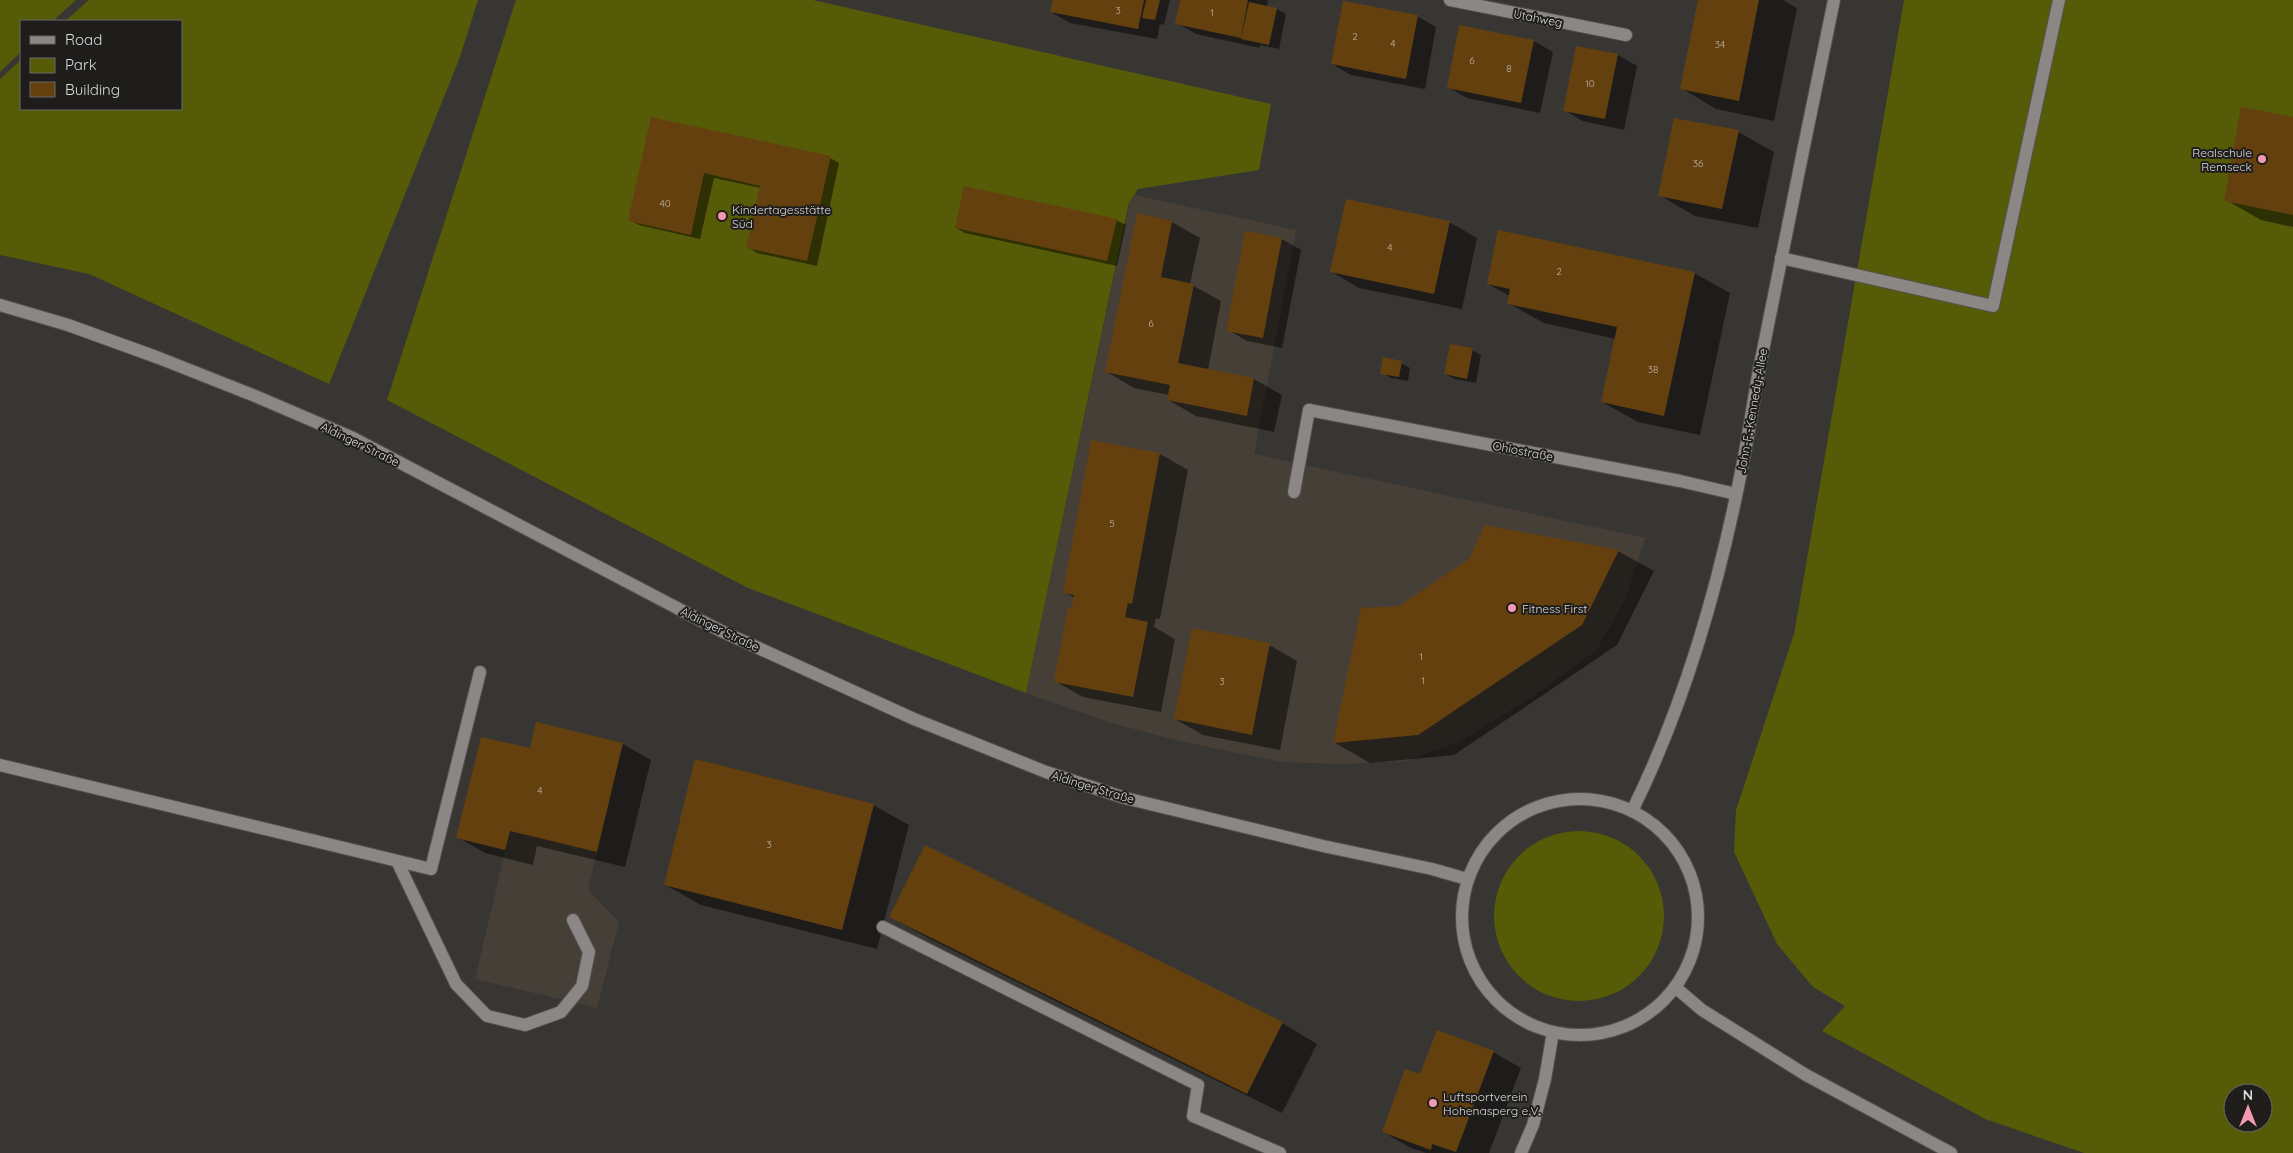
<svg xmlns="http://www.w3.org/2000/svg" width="2293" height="1153" font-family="Quicksand,sans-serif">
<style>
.built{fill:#463f38}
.green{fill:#555b07;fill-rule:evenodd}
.shadow{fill:#0007}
.building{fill:#65400f}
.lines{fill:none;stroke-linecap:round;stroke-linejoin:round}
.service-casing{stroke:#545250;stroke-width:14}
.minor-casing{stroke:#545250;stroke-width:14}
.secondary-casing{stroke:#545250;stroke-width:14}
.service{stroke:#8a8784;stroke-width:12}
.minor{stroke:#8a8784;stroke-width:12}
.secondary{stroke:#8a8784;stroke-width:12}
.poi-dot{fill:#f29aaf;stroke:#1e1d1c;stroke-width:2}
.labels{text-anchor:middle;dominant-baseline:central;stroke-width:4;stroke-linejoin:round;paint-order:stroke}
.number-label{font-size:10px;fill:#beb4a6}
.street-label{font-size:12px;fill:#dcdbd9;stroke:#1e1d1c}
.poi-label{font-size:12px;fill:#dcdbd9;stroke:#1e1d1c;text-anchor:start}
</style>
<rect width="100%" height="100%" fill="#383633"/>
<g class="built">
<polygon points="1134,195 1296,230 1254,454 1645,538 1625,600 1596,651 1532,697 1459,742 1406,761 1340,764 1281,762 1180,741 1115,724 1026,693 1130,202"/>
<polygon points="510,831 597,852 588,890 619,922 597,1008 475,979"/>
</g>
<g class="green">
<polygon points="0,0 76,0 53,21 21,21 21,52 0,72"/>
<polygon points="89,0 478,0 460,57 329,384 89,274 0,255 0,79 21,60 21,109 181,109 181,21 65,21"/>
<polygon points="516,0 813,0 1271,104 1259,170 1138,189 1129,203 1026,693 748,588 387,400"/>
<path d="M1904,0H2293V1153H2084L1985,1119L1822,1031L1845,1006L1813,987L1777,944L1734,852L1736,810L1794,634ZM2233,1093H2263V1123H2233Z"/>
<circle cx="1579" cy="916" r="85"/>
</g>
<g class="shadow">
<polygon points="1054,0 1170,0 1164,25 1160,24 1157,39 1070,23 1051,12"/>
<polygon points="1181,0 1268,0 1267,7 1277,9 1286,14 1279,49 1260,45 1260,48 1196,34 1177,23"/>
<polygon points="1699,0 1783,0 1797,8 1774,121 1716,109 1681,88"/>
<polygon points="1417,16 1436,27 1425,89 1351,75 1332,64"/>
<polygon points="1534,41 1553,52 1540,113 1467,98 1448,87"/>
<polygon points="1618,55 1637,66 1624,130 1583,121 1564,110"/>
<polygon points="652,118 830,158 839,163 817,266 757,253 748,247 761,188 714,178 700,239 639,225 630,220"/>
<polygon points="2293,118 2293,227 2261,220 2226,200"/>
<polygon points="1738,132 1774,152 1758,228 1695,216 1659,195"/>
<polygon points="1138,215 1172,222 1200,238 1190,284 1221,301 1208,370 1254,379 1282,395 1274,432 1196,416 1168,400 1169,395 1134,388 1107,372"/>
<polygon points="1116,220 1126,225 1117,266 965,233 956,228"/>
<polygon points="1449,222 1477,238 1462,309 1359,288 1332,272"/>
<polygon points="1246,232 1282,239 1301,250 1282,348 1247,341 1228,330"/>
<polygon points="1694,273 1730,293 1700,435 1638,422 1602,402 1616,339 1544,323 1508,303 1510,296 1488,284"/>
<polygon points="1472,350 1481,355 1476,383 1455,379 1445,374"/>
<polygon points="1401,363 1410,368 1408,381 1391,378 1382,373"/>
<polygon points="1092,441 1160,454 1188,470 1160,619 1156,618 1154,627 1175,639 1161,712 1083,697 1055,681 1075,598 1064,592"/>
<polygon points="1486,526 1618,551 1654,571 1617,645 1454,755 1370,763 1335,743 1399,607 1470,560"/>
<polygon points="1269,645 1297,661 1280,750 1203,735 1175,719"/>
<polygon points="537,724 623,744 651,760 625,867 537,846 533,865 485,853 457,837 531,750"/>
<polygon points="873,805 909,825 877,949 701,905 666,885"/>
<polygon points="891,917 1282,1023 1317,1044 1282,1113 926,937"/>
<polygon points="1493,1052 1521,1068 1489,1153 1426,1153 1411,1148 1383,1132 1421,1076"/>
</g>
<g class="building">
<polygon points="1053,0 1144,0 1138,29 1050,12"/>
<polygon points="1146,0 1160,0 1155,20 1142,18"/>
<polygon points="1180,0 1248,0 1241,38 1175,24"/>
<polygon points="1698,0 1759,0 1739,101 1680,89"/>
<polygon points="1343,1 1418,15 1406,79 1331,64"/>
<polygon points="1249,2 1277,8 1269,45 1241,39"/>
<polygon points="1459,25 1534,40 1521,103 1447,88"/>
<polygon points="1576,46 1618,54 1605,119 1563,111"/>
<polygon points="2241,107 2293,117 2293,215 2224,201"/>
<polygon points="651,117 831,156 807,261 746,248 760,186 704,173 691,235 628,221"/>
<polygon points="1674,118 1739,130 1722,209 1658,196"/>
<polygon points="964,186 1117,219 1107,261 955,228"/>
<polygon points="1346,199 1450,221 1434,294 1330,272"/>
<polygon points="1137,213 1172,221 1161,277 1194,284 1178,363 1254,378 1247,416 1167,400 1170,385 1105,372"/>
<polygon points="1498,230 1695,272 1664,416 1601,402 1617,327 1507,304 1510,289 1487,284"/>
<polygon points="1245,231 1282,238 1263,338 1226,331"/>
<polygon points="1450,344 1473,348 1467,379 1444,374"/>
<polygon points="1383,357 1402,361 1399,377 1380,374"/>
<polygon points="1091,440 1160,453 1132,604 1128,603 1125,617 1148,622 1133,697 1054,682 1068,607 1072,608 1074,595 1063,593"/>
<polygon points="1485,525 1619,550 1582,625 1418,735 1333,743 1361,608 1399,606 1469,559"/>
<polygon points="1192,628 1270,643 1252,735 1174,719"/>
<polygon points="536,722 623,743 597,852 510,831 505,850 456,838 481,737 530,748"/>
<polygon points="695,759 874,804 842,930 664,885"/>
<polygon points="925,845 1283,1022 1247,1094 889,917"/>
<polygon points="1437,1030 1494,1051 1456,1152 1432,1144 1431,1150 1382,1132 1405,1069 1420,1074"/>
</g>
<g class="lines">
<g class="service-casing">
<g id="service">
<polyline points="1781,258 1993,306 2059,0"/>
<polyline points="1294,492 1309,410"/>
<polyline points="0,765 431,869 480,672"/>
<polyline points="397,861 456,984 487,1016 525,1025 561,1012 582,986 589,952 573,920"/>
<polyline points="883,927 1198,1085 1193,1116 1280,1153"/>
<polyline points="1521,1153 1533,1125 1545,1079 1553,1032"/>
</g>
</g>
<g class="minor-casing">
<g id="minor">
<polyline points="1450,0 1626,35"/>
<polyline points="1309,410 1680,481 1736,494"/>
<path d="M1632,811C1685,704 1719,585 1742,467C1750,430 1754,392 1762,355C1785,237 1810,118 1834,0"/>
</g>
</g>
<g class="secondary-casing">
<g id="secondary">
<polyline points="0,305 68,325 159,358 255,396 353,438 719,630 914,719 1046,772 1125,798 1323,846 1432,869 1467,879"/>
<circle cx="1580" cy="917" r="118"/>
<polyline points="1675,987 1702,1010 1806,1075 1951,1153"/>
</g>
</g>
<use href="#service" class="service"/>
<use href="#minor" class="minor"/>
<use href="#secondary" class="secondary"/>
</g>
<g class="poi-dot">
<circle cx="2262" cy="159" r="5"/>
<circle cx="722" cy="216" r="5"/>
<circle cx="1512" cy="608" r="5"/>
<circle cx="1433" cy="1103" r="5"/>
</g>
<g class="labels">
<g class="number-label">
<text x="1118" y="10">3</text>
<text x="1212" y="12">1</text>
<text x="1355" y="36">2</text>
<text x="1393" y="43">4</text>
<text x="1720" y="44">34</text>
<text x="1472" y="60">6</text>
<text x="1509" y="68">8</text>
<text x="1590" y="83">10</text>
<text x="1698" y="163">36</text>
<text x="665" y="203">40</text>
<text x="1390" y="247">4</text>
<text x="1559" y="271">2</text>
<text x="1151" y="323">6</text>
<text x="1653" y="369">38</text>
<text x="1112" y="523">5</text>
<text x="1421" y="656">1</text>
<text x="1423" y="680">1</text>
<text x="1222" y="681">3</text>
<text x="540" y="790">4</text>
<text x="769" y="844">3</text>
</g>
<g class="street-label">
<text transform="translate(1538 18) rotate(11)">Utahweg</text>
<text transform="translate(1752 411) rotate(-80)">John-F.-Kennedy-Allee</text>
<text transform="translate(360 444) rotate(26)">Aldinger Straße</text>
<text transform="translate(1523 451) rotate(11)">Ohiostraße</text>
<text transform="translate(720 629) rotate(26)">Aldinger Straße</text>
<text transform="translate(1093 787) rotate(17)">Aldinger Straße</text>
</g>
<g class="poi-label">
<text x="2252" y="152" text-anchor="end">Realschule<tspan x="2252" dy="14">Remseck</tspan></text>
<text x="732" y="209">Kindertagesstätte<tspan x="732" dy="14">Süd</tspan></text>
<text x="1522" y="608">Fitness First</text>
<text x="1443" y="1096">Luftsportverein<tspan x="1443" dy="14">Hohenasperg e.V.</tspan></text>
</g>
</g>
<rect x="20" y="20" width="162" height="90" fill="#1e1d1c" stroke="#6a6968"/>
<rect x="30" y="36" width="25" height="8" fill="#8a8784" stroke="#6a6968"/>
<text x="65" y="45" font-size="15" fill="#dcdbd9">Road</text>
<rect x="30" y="58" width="25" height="15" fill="#555b07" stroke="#6a6968"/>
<text x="65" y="70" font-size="15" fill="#dcdbd9">Park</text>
<rect x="30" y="82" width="25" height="15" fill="#65400f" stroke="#6a6968"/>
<text x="65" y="95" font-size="15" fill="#dcdbd9">Building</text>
<g transform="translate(2248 1108)"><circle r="24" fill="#1e1d1c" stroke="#6a6968"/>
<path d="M0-4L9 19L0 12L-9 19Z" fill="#f29aaf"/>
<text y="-8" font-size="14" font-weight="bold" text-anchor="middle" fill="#dcdbd9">N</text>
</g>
</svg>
